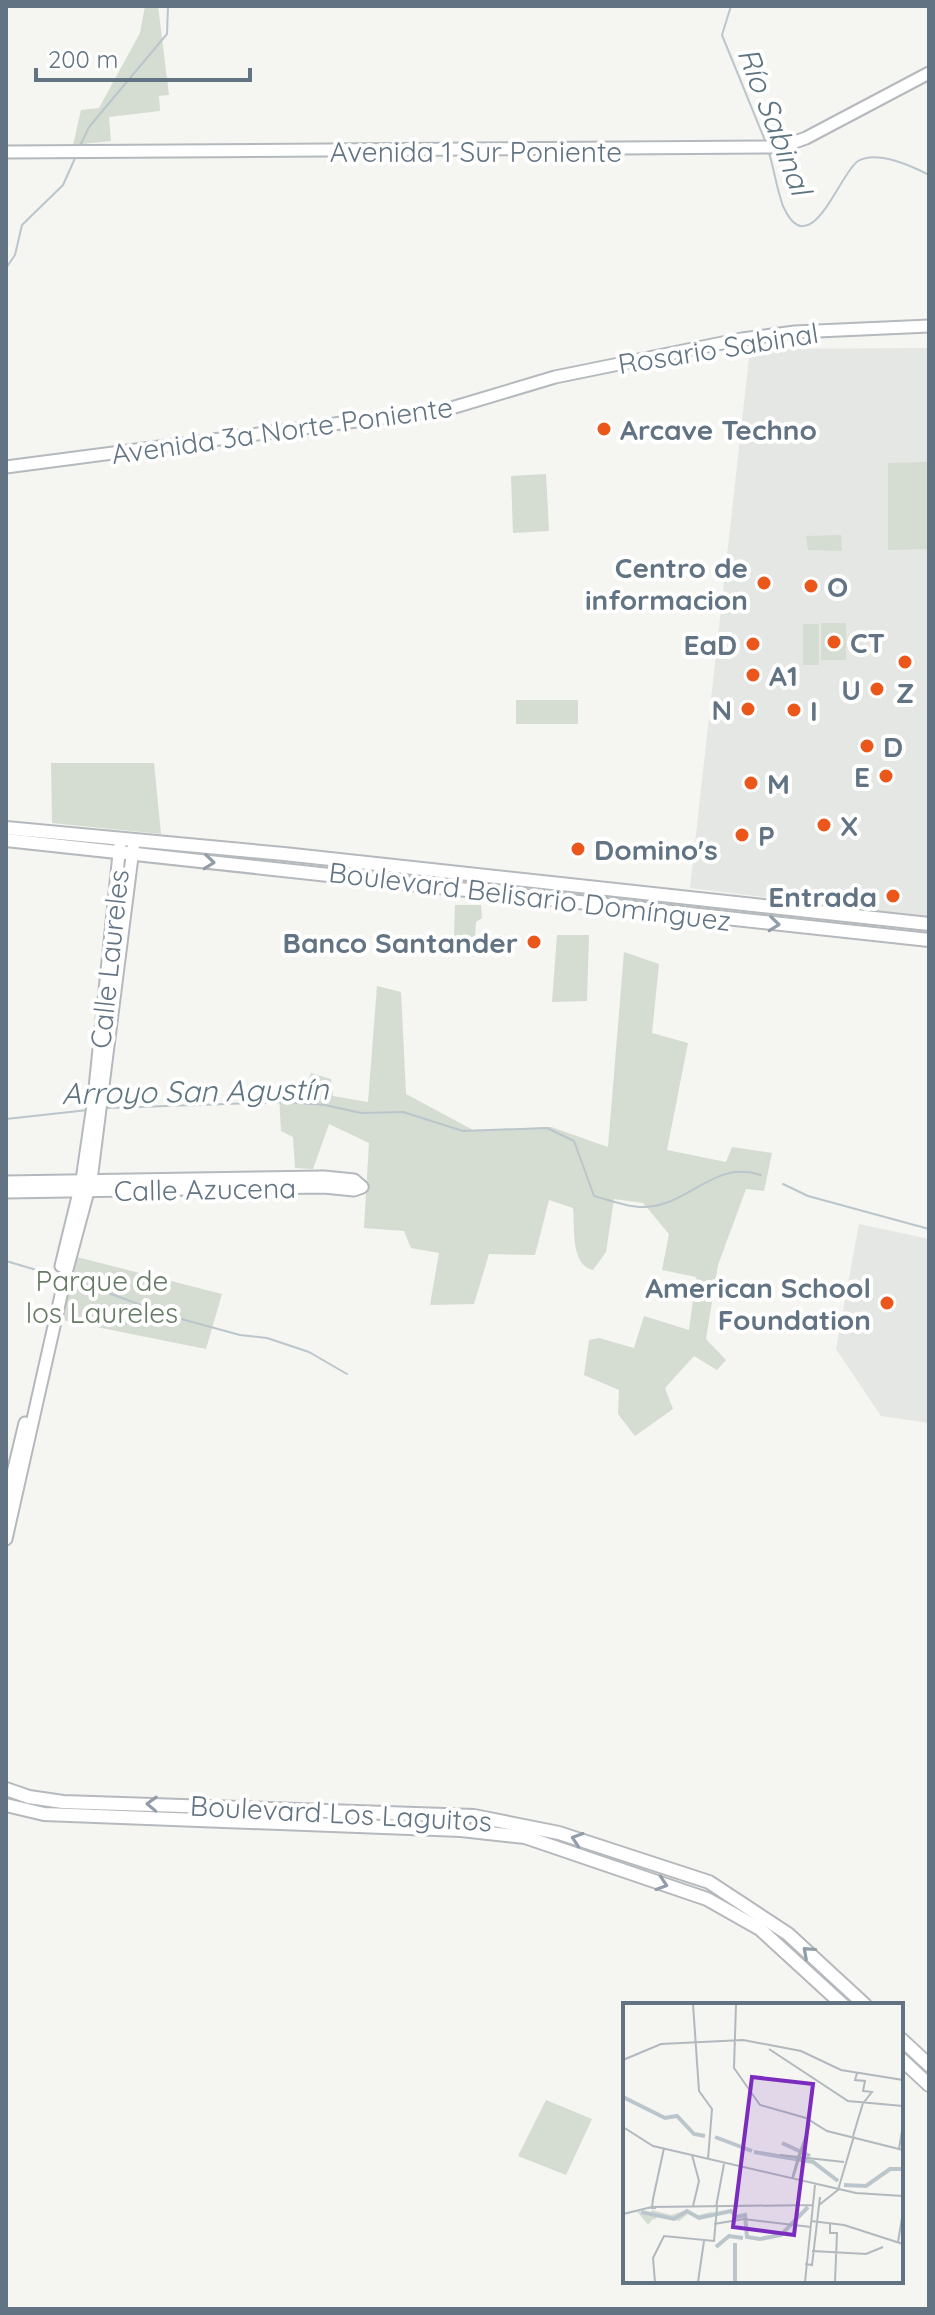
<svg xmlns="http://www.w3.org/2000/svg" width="935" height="2315" font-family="Quicksand,sans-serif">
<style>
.built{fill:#e5e7e4}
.green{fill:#d5dcd2}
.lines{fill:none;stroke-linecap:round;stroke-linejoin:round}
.stream{stroke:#bbc6cc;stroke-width:2}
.secondary-casing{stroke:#b4b9be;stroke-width:15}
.primary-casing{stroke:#b5b9bd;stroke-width:16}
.secondary{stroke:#fff;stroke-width:11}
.primary{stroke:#fff;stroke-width:12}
.oneway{stroke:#919da8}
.poi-dot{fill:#eb571b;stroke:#fff;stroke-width:3}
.labels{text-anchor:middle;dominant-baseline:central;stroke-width:8;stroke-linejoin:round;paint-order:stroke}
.street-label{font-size:28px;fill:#627383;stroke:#fff}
.poi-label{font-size:28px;font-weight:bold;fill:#627383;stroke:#fff;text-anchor:start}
.park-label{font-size:28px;fill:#657a62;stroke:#fff}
.water-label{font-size:30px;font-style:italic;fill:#5e7581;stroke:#fff}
.inset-river{fill:none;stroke:#bbc6cc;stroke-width:4}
.inset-road{fill:none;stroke:#b1b9be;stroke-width:2}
.view{fill:#7b2cbf;fill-opacity:0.15;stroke:#7b2cbf;stroke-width:4}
.inset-edge{fill:none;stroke:#627383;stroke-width:4}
</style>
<rect width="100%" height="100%" fill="#f5f5f1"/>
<g class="built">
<polygon points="929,348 929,917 690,888 750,349"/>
<polygon points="859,1224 929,1239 929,1423 881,1416 836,1349"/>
</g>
<g class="green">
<polygon points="145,6 158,6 169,95 159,96 160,111 109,117 111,141 73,145 81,110 99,108 140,33"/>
<polygon points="929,462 929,549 888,550 888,463"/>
<polygon points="546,474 549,531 513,533 511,476"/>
<polygon points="841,535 842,551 808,550 806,536"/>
<rect x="821" y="623" width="25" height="37"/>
<rect x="803" y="624" width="16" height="41"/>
<rect x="516" y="700" width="62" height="24"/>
<polygon points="51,763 154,763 161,834 52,823"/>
<polygon points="455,905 481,905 482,918 476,922 475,937 454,937"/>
<polygon points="557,935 589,935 587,1001 552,1002"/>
<path d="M624,952L659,964L652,1033L688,1043L667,1150L726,1162L732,1147L772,1153L764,1191L746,1189L718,1265L706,1339L726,1360L717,1370L694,1356L665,1388L673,1409L635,1436L618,1414L619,1390L584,1375L589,1340L599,1338L634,1348L644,1316L689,1330L696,1277L662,1270L669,1234L643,1203L614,1199L606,1252L593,1270C570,1265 575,1227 573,1208L549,1200L535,1255L489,1254L474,1304L430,1305L439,1253L411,1248L404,1231L364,1228L369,1143L329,1124L313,1169L295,1168L293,1137L281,1131L279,1095L303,1094L311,1073L331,1079L333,1096L368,1102L377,986L401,992L406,1094L473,1130L551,1127L608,1147Z"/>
<polygon points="73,1256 222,1294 206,1349 57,1319"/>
<polygon points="546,2100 592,2119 566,2175 518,2156"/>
</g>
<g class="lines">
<g class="stream">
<polyline points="731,6 722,35 766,143"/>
<polyline points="80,146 89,127 167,34 168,6"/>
<path d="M769,153C774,169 777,190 783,206C810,267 840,172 858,161C877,150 912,166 929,175"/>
<polyline points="6,268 15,255 22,225 63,185 76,156"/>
<path d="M107,1108L286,1102L325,1105L361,1113L403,1112L463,1131L547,1128L574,1141L594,1196C609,1200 629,1208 644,1207C690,1206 713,1159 761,1175"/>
<polyline points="6,1119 88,1110"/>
<polyline points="783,1184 808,1196 929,1229"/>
<polyline points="6,1261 60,1277"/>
<polyline points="70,1279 174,1317 240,1335 267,1338 309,1352 347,1374"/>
</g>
<g class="secondary-casing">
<g id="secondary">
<polyline points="6,152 781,147 806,138 929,73"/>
<polyline points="6,467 448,409 555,377 742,339 795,332 929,326"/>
<polyline points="6,1182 324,1177 354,1180 362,1187"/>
<polyline points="6,1192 324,1187 354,1190 362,1187"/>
<polyline points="61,1266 82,1180 94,1098 120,844"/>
<polyline points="6,1502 25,1423"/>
<polyline points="6,1539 66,1273 91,1180 134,841"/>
</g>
</g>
<g class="primary-casing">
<g id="primary">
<polyline points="6,828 284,854 929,924"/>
<polyline points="6,840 929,940"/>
<polyline points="6,1789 29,1797 63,1802 474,1816 559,1833 709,1882 788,1934 865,2005"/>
<polyline points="6,1805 44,1814 461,1830 525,1837 707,1899 760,1929 843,2005"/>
<polyline points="901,2039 929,2065"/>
<polyline points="901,2059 929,2085"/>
</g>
</g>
<use href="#secondary" class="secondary"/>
<use href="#primary" class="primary"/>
</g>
<defs><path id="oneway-chevron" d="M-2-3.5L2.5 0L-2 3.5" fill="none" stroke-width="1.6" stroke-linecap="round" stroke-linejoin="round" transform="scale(2)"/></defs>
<g class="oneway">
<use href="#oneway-chevron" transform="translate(209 862) rotate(6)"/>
<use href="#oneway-chevron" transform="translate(774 924) rotate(6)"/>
<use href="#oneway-chevron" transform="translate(152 1804) rotate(-178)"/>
<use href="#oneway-chevron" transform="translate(577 1839) rotate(-162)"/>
<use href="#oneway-chevron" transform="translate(662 1884) rotate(18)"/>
<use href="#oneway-chevron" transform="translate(808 1952) rotate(-138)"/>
</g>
<g class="poi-dot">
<circle cx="604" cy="429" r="8"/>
<circle cx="764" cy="583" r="8"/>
<circle cx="811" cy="586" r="8"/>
<circle cx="834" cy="642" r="8"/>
<circle cx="753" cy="644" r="8"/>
<circle cx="905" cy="662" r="8"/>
<circle cx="753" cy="675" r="8"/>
<circle cx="877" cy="689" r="8"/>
<circle cx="748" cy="709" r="8"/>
<circle cx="794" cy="710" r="8"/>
<circle cx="867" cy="746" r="8"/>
<circle cx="886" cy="776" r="8"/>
<circle cx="751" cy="783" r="8"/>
<circle cx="824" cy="825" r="8"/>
<circle cx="742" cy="835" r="8"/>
<circle cx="578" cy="849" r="8"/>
<circle cx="893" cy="896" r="8"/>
<circle cx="534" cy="942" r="8"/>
<circle cx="887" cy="1303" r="8"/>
</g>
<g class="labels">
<g class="street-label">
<text x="476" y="151">Avenida 1 Sur Poniente</text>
<text transform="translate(718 348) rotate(-9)">Rosario Sabinal</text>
<text transform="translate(282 430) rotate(-8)">Avenida 3a Norte Poniente</text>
<text transform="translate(530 896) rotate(7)">Boulevard Belisario Domínguez</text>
<text transform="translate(109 959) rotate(-84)">Calle Laureles</text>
<text transform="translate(205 1189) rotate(-1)">Calle Azucena</text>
<text transform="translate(341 1813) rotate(3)">Boulevard Los Laguitos</text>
</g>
<g class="poi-label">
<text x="620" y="429">Arcave Techno</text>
<text x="748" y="567" text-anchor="end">Centro de<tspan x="748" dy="32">informacion</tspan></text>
<text x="827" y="586">O</text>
<text x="850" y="642">CT</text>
<text x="737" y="644" text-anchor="end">EaD</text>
<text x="769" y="675">A1</text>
<text x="861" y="689" text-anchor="end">U</text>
<text x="905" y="692" text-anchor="middle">Z</text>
<text x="732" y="709" text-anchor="end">N</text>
<text x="810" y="710">I</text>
<text x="883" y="746">D</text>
<text x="870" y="776" text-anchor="end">E</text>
<text x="767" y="783">M</text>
<text x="840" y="825">X</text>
<text x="758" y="835">P</text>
<text x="594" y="849">Domino's</text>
<text x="877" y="896" text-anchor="end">Entrada</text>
<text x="518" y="942" text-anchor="end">Banco Santander</text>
<text x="871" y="1287" text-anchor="end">American School<tspan x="871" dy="32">Foundation</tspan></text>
</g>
<g class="park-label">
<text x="102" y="1280">Parque de<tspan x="102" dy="32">los Laureles</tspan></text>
</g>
<g class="water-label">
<text transform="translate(775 121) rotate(69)">Río Sabinal</text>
<text transform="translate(195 1091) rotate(-1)">Arroyo San Agustín</text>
</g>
</g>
<g transform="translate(623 2003)">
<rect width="280" height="280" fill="#f5f5f1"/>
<path d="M13,207L26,213L29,207L48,212L64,207L71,213L92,208L78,215L65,211L56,218L36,212L32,216L41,218L30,216L25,222Z" fill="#d5dcd2"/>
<path class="inset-river" d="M0,94L42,115L54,113L71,131L82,133M92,134L129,148M159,140L187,153M131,149L190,159L215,178M221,182L243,183L267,166H280M18,209L51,216L64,208L76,215L108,208L113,214L122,212L124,234L137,236L158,232L185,204M112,240V279M93,244L106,233L120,235"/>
<path class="inset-road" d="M70,1L76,88L89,106L85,156M113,1L111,65L137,102L183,115L204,128L280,147M146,46L225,98L280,103M0,57L38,41L120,37L178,48L218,67L280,77M234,70L232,77L242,78L240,88L249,89L241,99M0,124L30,143L233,190L280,193M230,133L240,100M276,146L280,122M69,152L76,178L70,203M157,152L221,159M169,176L175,154L187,121L170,175M196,202L215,187L231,133M29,204L190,202M93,204L101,161M33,205H29L30,196L41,145M0,211L29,204M188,218L221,222L280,241M207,220V230H214L212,279M91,221L121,216L188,224M275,239L280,209M189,248L243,251L260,244M182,261L189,262L197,194M32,279L30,255L41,233L91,238L94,204M75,279L81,238M182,279L192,182"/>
<path class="view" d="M129,74L190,81L171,232L110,224Z"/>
<rect width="280" height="280" class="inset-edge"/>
</g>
<rect width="935" height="2315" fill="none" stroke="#627383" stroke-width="16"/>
<path d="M36 68v12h214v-12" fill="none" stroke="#627383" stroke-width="4"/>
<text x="48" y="68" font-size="24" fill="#627383" stroke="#ffffff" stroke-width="6" paint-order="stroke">200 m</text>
</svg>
